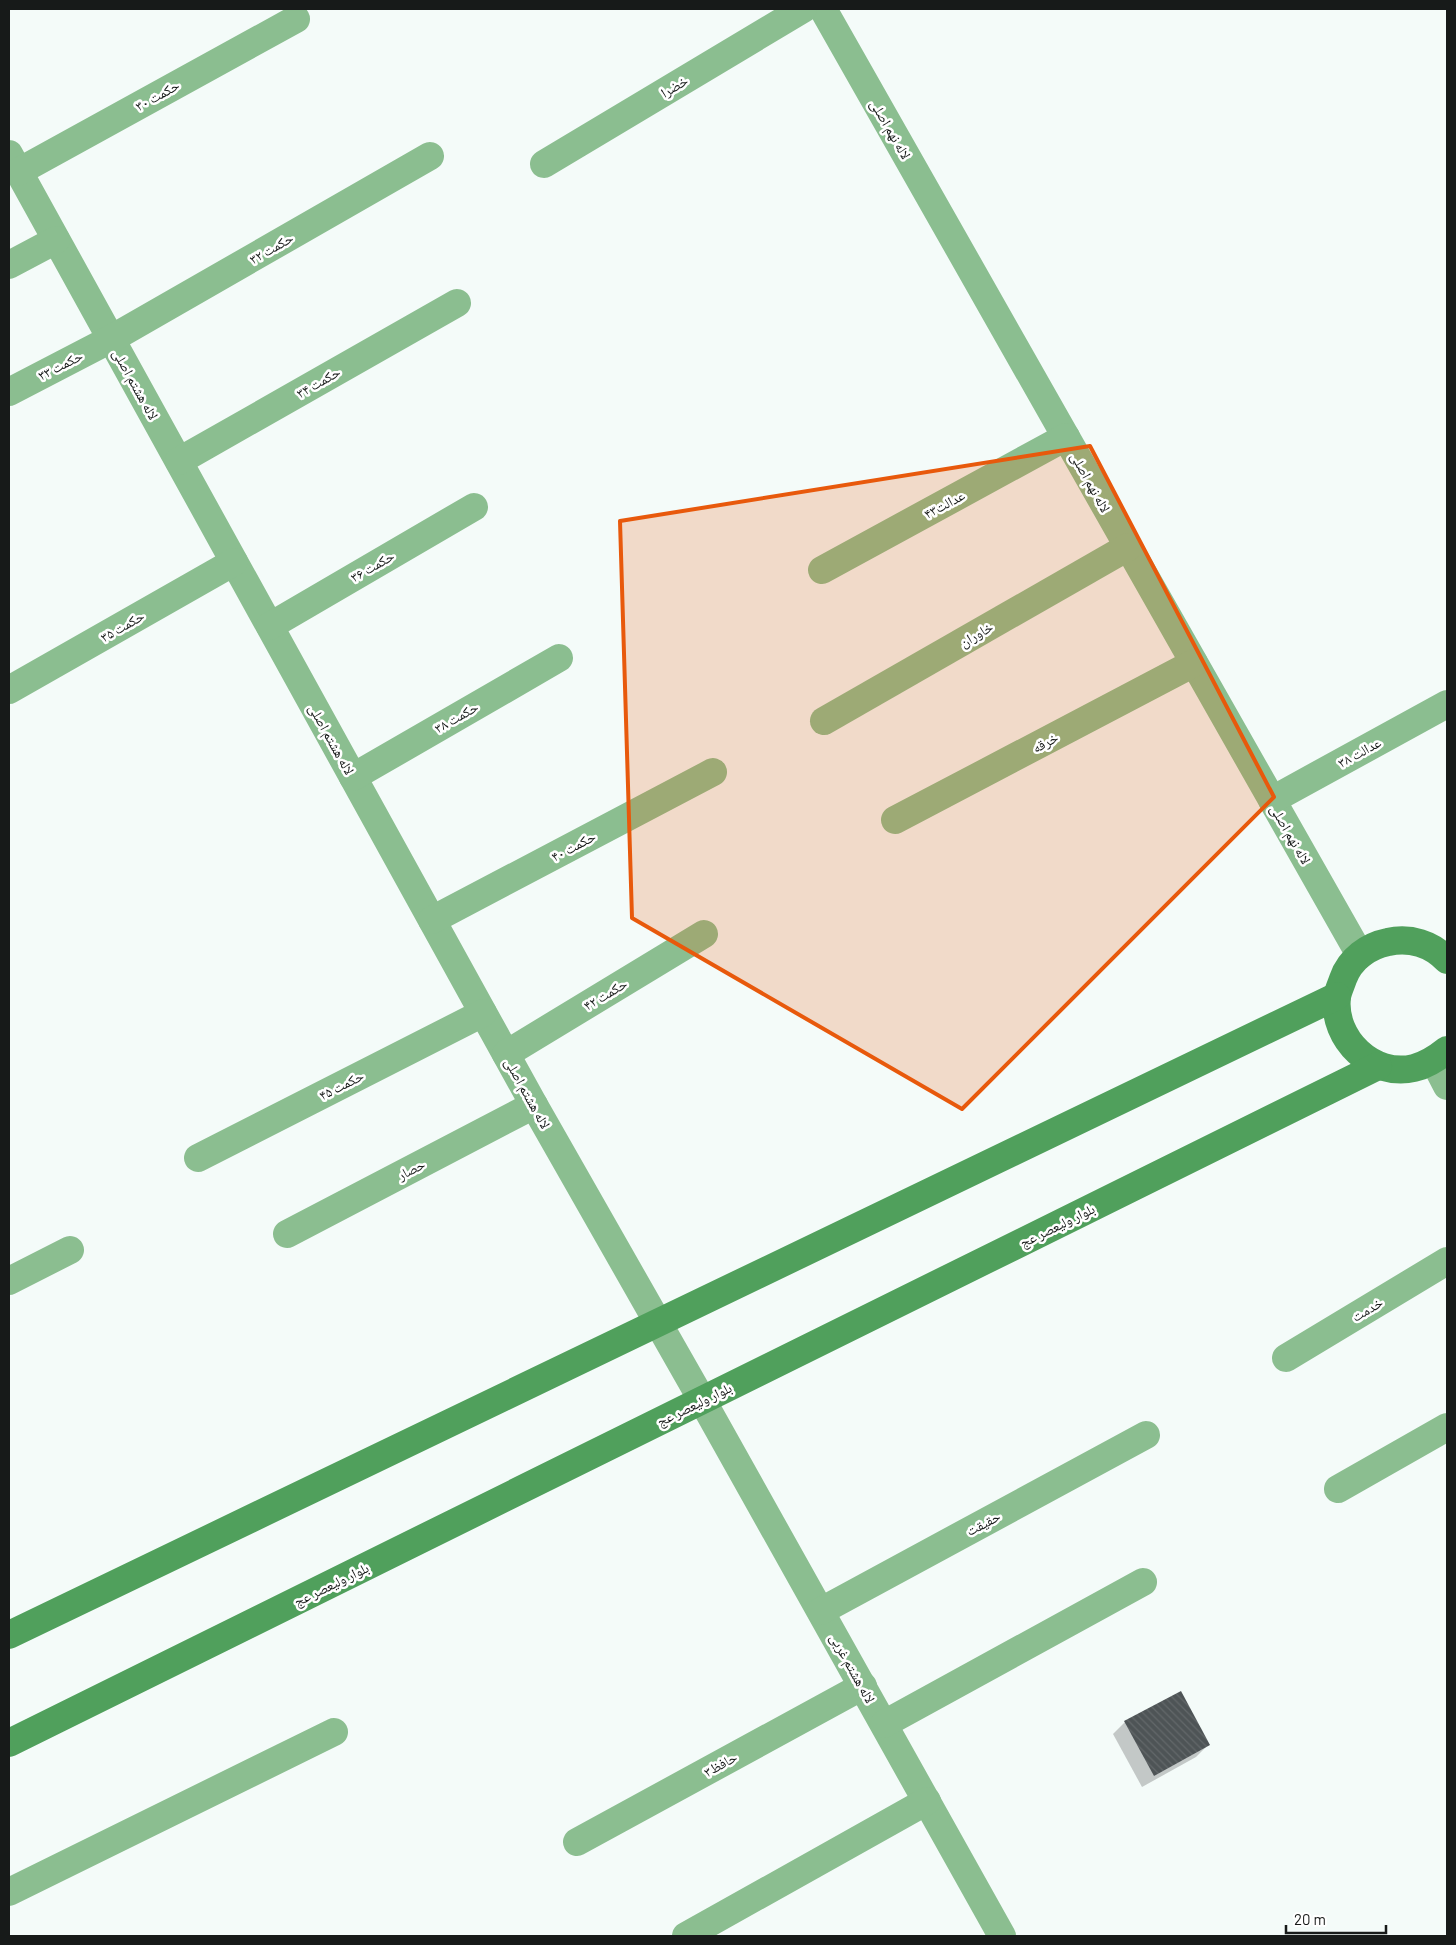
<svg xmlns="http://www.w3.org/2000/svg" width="1456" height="1945" font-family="Barlow,'Noto Naskh Arabic',sans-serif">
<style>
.shadow{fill:#0003}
.building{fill:url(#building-back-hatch)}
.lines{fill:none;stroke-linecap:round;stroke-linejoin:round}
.street{stroke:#8bbe90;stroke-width:28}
.secondary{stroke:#50a05c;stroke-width:28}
.marked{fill:#e8590c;fill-opacity:0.2;stroke:#e8590c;stroke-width:4;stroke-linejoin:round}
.labels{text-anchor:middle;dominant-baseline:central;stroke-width:5;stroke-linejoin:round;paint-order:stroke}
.street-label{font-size:14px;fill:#171a19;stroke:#fff}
</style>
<defs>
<pattern id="building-back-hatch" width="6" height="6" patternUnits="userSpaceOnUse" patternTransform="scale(1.25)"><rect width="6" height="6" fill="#4e5456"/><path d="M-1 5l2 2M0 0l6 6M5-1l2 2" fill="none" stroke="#63686a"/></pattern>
</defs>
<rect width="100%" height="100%" fill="#f4fbf9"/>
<polygon class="shadow" points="1125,1722 1208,1745 1196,1757 1142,1787 1113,1734"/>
<polygon class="building" points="1181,1691 1210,1745 1154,1776 1124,1721"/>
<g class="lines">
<g class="street">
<polyline points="823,9 1360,955"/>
<polyline points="9,154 534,1105 702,1400 1002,1936"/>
<polyline points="544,164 803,9"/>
<polyline points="18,172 296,19"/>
<polyline points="9,265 56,240"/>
<polyline points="9,392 111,339 430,156"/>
<polyline points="179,461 457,303"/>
<polyline points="822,570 1066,437"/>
<polyline points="270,626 474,507"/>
<polyline points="9,690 234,562"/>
<polyline points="824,721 1128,547"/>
<polyline points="353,777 559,658"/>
<polyline points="1272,800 1447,704"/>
<polyline points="895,820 1194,663"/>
<polyline points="432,920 713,772"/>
<polyline points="506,1054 704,934"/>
<polyline points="1434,1061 1447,1086"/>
<polyline points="198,1158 483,1013"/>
<polyline points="287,1234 534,1105"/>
<polyline points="9,1281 70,1250"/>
<polyline points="1286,1358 1447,1261"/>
<polyline points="1338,1489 1447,1427"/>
<polyline points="821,1611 1146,1435"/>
<polyline points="884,1724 1143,1582"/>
<polyline points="577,1842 863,1686"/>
<polyline points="9,1892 334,1732"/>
<polyline points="686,1936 927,1801"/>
</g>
<g class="secondary">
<path d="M1447,960C1432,944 1410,937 1388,942C1368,946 1350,959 1343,979C1341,985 1338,991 1337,997C1332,1039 1373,1078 1414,1068C1427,1065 1437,1058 1447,1050"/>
<polyline points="9,1635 1337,996"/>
<polyline points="9,1743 1378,1066"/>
</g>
</g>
<path class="marked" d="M1090,446L1274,797L962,1109L632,918L620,521Z"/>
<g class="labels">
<g class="street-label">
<text transform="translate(674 86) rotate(-31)">خضرا</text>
<text transform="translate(157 95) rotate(-29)">حکمت ۳۰</text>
<text transform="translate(891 129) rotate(60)">لاله نهم اصلی</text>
<text transform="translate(271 248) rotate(-30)">حکمت ۳۲</text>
<text transform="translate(60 365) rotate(-27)">حکمت ۳۳</text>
<text transform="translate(318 382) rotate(-30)">حکمت ۳۴</text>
<text transform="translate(136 384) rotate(61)">لاله هشتم اصلی</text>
<text transform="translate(1091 482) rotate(61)">لاله نهم اصلی</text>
<text transform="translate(944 504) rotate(-28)">عدالت۴۳</text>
<text transform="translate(372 566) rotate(-30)">حکمت ۳۶</text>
<text transform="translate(122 626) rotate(-30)">حکمت ۳۵</text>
<text transform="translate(976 634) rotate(-30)">خاوران</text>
<text transform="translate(456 717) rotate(-30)">حکمت ۳۸</text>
<text transform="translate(332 739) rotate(61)">لاله هشتم اصلی</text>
<text transform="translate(1045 742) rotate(-28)">خرقه</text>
<text transform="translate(1359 752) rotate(-29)">عدالت ٣٨</text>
<text transform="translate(1291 834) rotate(60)">لاله نهم اصلی</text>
<text transform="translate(573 846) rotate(-28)">حکمت ۴۰</text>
<text transform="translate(605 994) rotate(-31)">حکمت ۴۲</text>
<text transform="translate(341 1085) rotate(-27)">حکمت ۴۵</text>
<text transform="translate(528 1093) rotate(61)">لاله هشتم اصلی</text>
<text transform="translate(411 1169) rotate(-27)">حصار</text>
<text transform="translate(1057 1225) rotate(-26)">بلوار ولیعصر عج</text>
<text transform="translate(1367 1309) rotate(-31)">خدمت</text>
<text transform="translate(694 1404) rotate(-26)">بلوار ولیعصر عج</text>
<text transform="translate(983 1523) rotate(-28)">حقیقت</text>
<text transform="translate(331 1584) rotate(-26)">بلوار ولیعصر عج</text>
<text transform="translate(853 1668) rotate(61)">لاله هشتم غربی</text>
<text transform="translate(720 1764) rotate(-29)">حافظ۳</text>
</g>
</g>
<rect width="1456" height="1945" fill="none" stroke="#171a19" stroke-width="20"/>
<path d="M1286 1925v8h100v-8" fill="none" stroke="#171a19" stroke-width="2.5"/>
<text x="1294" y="1925" font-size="15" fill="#171a19" stroke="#ffffff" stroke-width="4" paint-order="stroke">20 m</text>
</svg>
